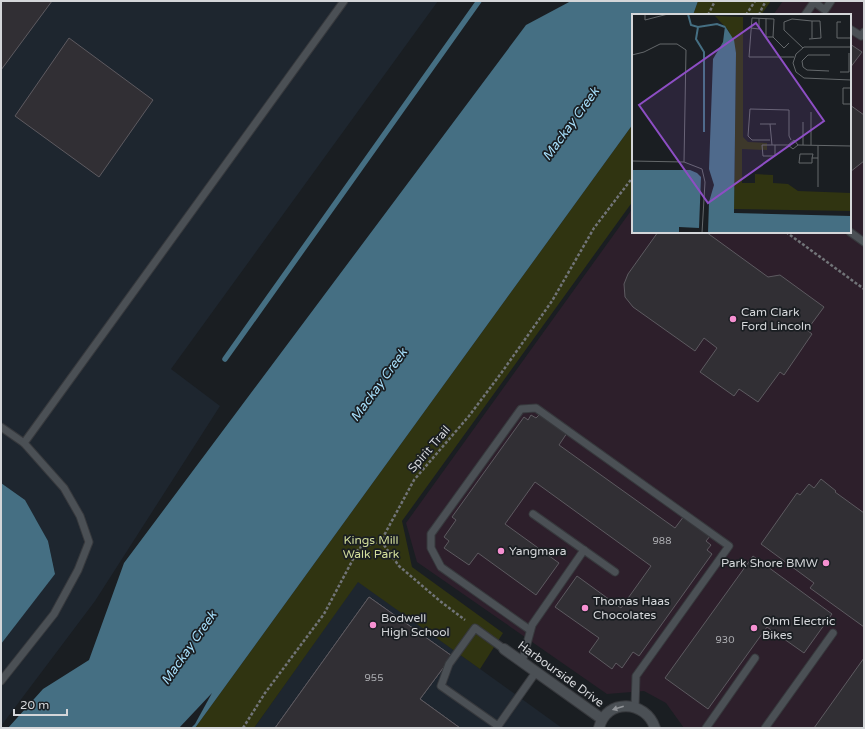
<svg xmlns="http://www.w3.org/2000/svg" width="865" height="729" font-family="'Varela Round',sans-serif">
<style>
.commercial{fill:#2d1f2b}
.built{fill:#1e262f}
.green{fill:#303411}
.water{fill:#456f83}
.pier{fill:#1a1e22}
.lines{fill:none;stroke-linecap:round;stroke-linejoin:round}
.stream{stroke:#456f83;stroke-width:5.5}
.building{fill:#312f34;stroke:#5d5a60}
.service-casing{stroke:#37393d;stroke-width:9}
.minor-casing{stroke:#37393d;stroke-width:12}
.path{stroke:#717478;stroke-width:2.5;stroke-dasharray:3 2;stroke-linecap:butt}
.service{stroke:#4b5055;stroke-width:7}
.minor{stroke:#4b5055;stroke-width:10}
.oneway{fill:#909397}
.poi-dot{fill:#f690d1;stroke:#1a1e22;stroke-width:1.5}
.labels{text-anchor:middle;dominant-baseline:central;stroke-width:3.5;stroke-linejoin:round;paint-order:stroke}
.number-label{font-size:10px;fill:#abacb0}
.poi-label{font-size:12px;fill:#d4d6d9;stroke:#1a1e22;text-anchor:start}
.street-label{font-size:12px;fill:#d4d6d9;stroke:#1a1e22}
.park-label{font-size:12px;fill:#d2dd9b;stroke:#1a1e22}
.water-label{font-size:13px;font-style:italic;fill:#a6defa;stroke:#1a1e22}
.inset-river{fill:none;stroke:#456f83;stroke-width:2}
.inset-road{fill:none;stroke:#64686b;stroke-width:1}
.view{fill:#8d4ec4;fill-opacity:0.15;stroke:#8d4ec4;stroke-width:2}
.inset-edge{fill:none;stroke:#d4d6d9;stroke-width:2}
</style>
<rect width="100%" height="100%" fill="#1a1e22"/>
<polygon class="commercial" points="783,1 864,1 864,728 684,728 666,703 644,691 607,694 417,562 406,523 633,208 633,232 850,232 850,15 773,15"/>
<g class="built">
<polygon points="1,1 438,1 171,369 220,406 95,601 1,726 1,644 55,573 48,541 25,500 1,483"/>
<polygon points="358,581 562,728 254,728"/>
</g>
<g class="green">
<polygon points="698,1 771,1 761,15 693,15"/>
<polygon points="633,124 633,201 402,521 412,567 503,633 480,669 358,582 254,728 195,728"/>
</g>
<g class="water">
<polygon points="571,1 698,1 693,15 633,15 633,124 195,728 8,728 43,689 89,660 124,563 526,25"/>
<polygon points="1,483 25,500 48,541 55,574 1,644"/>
</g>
<polygon class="pier" points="212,693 195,724 191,728 179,728"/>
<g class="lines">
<polyline class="stream" points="225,359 479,1"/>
</g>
<g class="building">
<polygon points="1,1 52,1 1,70"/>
<polygon points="69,38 153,100 99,177 15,116"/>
<polygon points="850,44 862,52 850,68"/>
<polygon points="850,105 864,115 864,161 850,172"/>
<polygon points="658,232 706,232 768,277 780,275 824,307 807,330 812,334 784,375 780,372 758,402 739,389 734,396 700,372 717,348 704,338 695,351 633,307 625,297 624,284 628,274"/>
<polygon points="540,414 567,433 559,445 675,528 684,516 711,535 706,541 711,545 707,550 712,554 639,656 633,652 622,668 616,663 612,669 589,652 599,638 555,607 577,576 621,608 651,566 535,482 505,524 559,563 536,595 478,553 469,565 444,548 449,541 444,537 456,520 452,517 524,417 528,420 531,415 536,418"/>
<polygon points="821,479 836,491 835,492 864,513 864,627 810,588 814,583 761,544 797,493 800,495 809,484 814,488"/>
<polygon points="753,556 832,614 804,653 767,627 708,709 665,678"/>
<polygon points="369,597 452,656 420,699 460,728 275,728"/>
<polygon points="369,597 452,656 420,699 460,728 275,728"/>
<polygon points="864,658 864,728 814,728"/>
</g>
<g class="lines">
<g class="service-casing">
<g id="service">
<polyline points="805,15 814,2 825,10 831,1"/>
<polyline points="850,29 861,36 864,32"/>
<polyline points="850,232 864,242"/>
<polyline points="1,427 24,443"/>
<polyline points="533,514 615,572"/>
<polyline points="530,630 441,567 431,548 431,534 521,409 536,408 729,546 636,676 635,707"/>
<polyline points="504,649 475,628 449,664 441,686 498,726 536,672"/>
<polyline points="522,662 532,625 584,550"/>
<polyline points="1,681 54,614 78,570 89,542 80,516 64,488 24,443 344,1"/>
<polyline points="706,728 755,658"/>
<polyline points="765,728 833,633"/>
</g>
</g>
<g class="minor-casing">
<g id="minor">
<polyline points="504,649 602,719"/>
<path d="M599,728C606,698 646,700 655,728"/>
</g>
</g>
<g class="path">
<polyline points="708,15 715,1"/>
<polyline points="746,15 755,1"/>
<polyline points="759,15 762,8 766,1"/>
<polyline points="786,232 864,289"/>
<polyline points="381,541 399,566 440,601 465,620"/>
<polyline points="243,728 265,693 324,614 359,548 381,541 414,480 469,416 502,372 552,301 594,228 633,177"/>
</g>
<use href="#service" class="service"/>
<use href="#minor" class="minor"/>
</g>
<defs><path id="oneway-solid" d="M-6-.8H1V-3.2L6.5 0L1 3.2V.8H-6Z"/></defs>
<use class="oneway" href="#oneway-solid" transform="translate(618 708) rotate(163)"/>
<g class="poi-dot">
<circle cx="733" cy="319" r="4"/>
<circle cx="501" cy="551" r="4"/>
<circle cx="826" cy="563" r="4"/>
<circle cx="585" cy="608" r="4"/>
<circle cx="373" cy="625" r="4"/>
<circle cx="754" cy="628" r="4"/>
</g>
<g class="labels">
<g class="number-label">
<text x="662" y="541">988</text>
<text x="725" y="640">930</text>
<text x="374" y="678">955</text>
</g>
<g class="poi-label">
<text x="741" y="312">Cam Clark<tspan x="741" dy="14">Ford Lincoln</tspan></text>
<text x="509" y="551">Yangmara</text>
<text x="818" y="563" text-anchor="end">Park Shore BMW</text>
<text x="593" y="601">Thomas Haas<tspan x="593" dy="14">Chocolates</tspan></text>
<text x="381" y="618">Bodwell<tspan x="381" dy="14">High School</tspan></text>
<text x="762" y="621">Ohm Electric<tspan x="762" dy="14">Bikes</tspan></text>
</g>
<g class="street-label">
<text transform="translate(429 449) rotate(-49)">Spirit Trail</text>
<text transform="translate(561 674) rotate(36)">Harbourside Drive</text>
</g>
<g class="park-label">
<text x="371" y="540">Kings Mill<tspan x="371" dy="14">Walk Park</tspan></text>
</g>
<g class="water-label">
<text transform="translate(571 124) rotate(-54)">Mackay Creek</text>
<text transform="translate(379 385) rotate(-54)">Mackay Creek</text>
<text transform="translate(189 648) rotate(-55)">Mackay Creek</text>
</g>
</g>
<g transform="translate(632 14)">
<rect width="219" height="219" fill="#1a1e22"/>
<path d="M83,2L111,3V123L116,128L135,129V136L110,135V169H123V160L141,161V169L156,170L166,177L219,179V197L102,195L104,39L97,17Z" fill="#303411"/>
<path d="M93,12L102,26L104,39L102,199L219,202V219H76L77,188L82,171L77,155L81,45L91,28ZM0,156H58L65,159L69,163L67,214L47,213V219H0Z" fill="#456f83"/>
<path class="inset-river" d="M56,0L59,11L66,13L85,10L93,13M66,13L64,25L72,38V118"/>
<path class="inset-road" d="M13,0V6L36,0M134,4V23H141M209,8H205V24H219M119,14L127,15V4M177,25L189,24L188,7H180V24M157,29L152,34L141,23L142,5L120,4L117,43H162M219,33H172L164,40L161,49L164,58L172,64L219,66M171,34L152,16V8L160,5L180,7M0,41L12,38L28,30H45L54,36L52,148L70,155L73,168L70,219M197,57L175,56L171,53L170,47L176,41H198M208,58H217V39M219,74H211V90H219M171,108V131M128,110H144M138,110L140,131M138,126H120L116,122L118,95L157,96V122L159,126M143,131V142H131L130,131H156M156,131L162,126L166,131M156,131L161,135L166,131M166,131L219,132M179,131V98M180,144V149H167L168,140H181L180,144H186V132M0,147L52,148M186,173V144"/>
<path class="view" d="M124,9L192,107L76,189L7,91Z"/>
<rect width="219" height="219" class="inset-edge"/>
</g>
<rect width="865" height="729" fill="none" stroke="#d4d6d9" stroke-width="4"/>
<path d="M14 709v6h53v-6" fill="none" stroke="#d4d6d9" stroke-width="2"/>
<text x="20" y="709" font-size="12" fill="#d4d6d9" stroke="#1a1e22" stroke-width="3" paint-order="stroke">20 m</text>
</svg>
